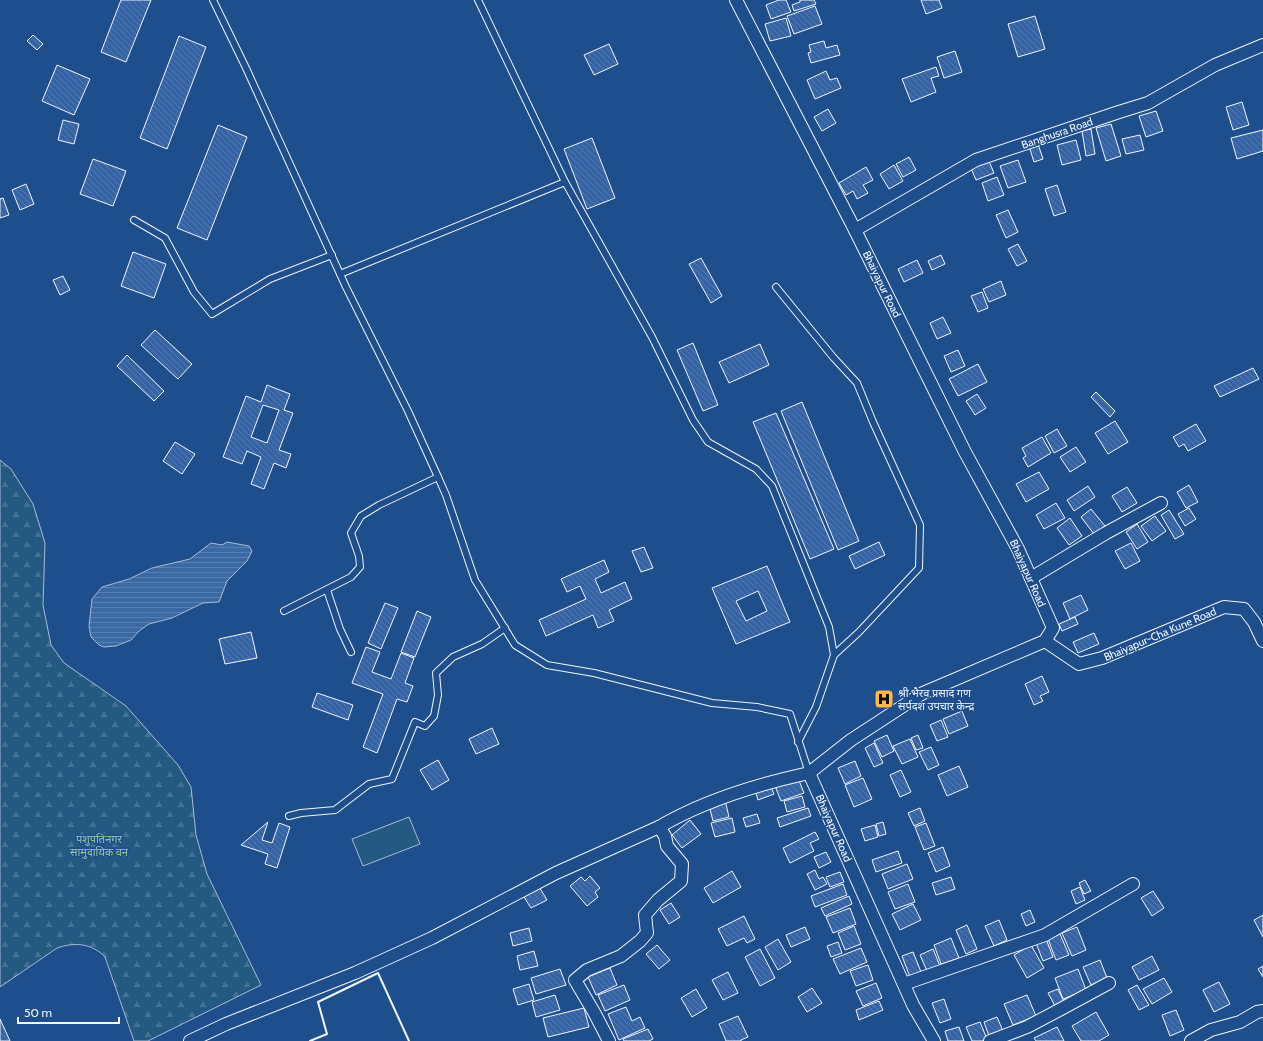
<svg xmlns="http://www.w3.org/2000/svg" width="1263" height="1041" font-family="Cabin,'Noto Sans Devanagari',sans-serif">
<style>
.forest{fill:url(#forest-firs);stroke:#a8bbd7}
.park{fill:#245a82;stroke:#a8bbd7}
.water{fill:url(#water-rules);stroke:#a8bbd7}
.building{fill:url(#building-back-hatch);stroke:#f2f6ff;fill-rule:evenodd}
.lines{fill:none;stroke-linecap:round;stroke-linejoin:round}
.service-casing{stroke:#f2f6ff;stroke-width:8}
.minor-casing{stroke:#f2f6ff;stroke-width:14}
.service{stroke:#1f4e8c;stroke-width:6}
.minor{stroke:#1f4e8c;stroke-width:12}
.wall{stroke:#f2f6ff;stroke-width:2}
.labels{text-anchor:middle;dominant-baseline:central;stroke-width:3;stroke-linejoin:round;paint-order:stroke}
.street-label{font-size:11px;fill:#f2f6ff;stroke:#1f4e8c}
.poi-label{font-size:11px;fill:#f2f6ff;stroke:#1f4e8c;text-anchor:start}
.park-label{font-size:11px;fill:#97c8a6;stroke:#1f4e8c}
</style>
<defs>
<pattern id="forest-firs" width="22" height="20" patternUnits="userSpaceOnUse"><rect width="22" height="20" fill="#245a82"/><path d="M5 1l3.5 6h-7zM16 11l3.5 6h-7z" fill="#447295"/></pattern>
<pattern id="water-rules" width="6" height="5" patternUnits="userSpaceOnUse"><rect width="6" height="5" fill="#3b69a3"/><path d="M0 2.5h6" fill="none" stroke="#587fb1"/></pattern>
<pattern id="building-back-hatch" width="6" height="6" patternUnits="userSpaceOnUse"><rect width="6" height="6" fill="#3563a3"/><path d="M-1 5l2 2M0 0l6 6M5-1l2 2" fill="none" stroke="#537ab1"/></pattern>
</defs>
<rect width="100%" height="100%" fill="#1f4e8c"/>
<path class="forest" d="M0,460L11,469L33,504L45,543L43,605L51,645L64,663L126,706L178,765L191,787L196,835L207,874L261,985L148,1041H134L105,957C92,943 74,942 57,948L0,987Z"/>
<polygon class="park" points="409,817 420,844 363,866 352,839"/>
<polygon class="water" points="227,542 249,546 252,551 247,561 227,581 219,602 203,603 172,618 149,624 139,631 131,640 116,646 104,647 99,645 91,637 89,626 92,599 102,587 129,579 152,568 190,559 211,543 222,545"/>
<g class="building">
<polygon points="121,0 151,0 126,62 101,52"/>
<polygon points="779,0 786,0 791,12 771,19 766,5"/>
<polygon points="800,0 814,0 816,4 794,11 792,5 800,2"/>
<polygon points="921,0 939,0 942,8 926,14"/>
<polygon points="815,6 822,24 794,34 787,16"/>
<polygon points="1035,16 1045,49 1018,57 1008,24"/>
<polygon points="786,18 791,36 770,41 765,24"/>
<polygon points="33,35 43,44 37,50 27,41"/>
<polygon points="179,36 206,47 167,149 140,138"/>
<polygon points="824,41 826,48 837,45 840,55 811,63 808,53 811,52 809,45"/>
<polygon points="609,44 618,64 594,75 584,55"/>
<polygon points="955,51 962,72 944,78 937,57"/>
<polygon points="57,65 90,79 74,115 42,101"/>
<polygon points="936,67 939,76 931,78 936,92 911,102 902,79"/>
<polygon points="826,71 830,80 837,78 841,88 815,99 807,80"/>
<polygon points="1242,102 1249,125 1233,130 1226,107"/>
<polygon points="828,109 836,123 822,131 814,117"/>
<polygon points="1156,111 1163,131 1146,137 1139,116"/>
<polygon points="63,120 79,124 74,144 58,140"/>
<polygon points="1111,124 1121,156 1106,161 1096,128"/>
<polygon points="218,125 247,137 207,240 177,228"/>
<polygon points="1091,129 1095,154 1086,156 1082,131"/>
<polygon points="1263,130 1263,151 1237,159 1231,138"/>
<polygon points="1140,135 1144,150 1126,154 1122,139"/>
<polygon points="592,138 615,198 587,209 564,149"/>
<polygon points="1076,140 1081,160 1062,165 1057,145"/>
<polygon points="1038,144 1043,159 1034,162 1029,146"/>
<polygon points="909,157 916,170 903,177 896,164"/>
<polygon points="93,159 126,171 113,206 80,194"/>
<polygon points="988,159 994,173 976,180 970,166"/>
<polygon points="1018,160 1026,182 1008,188 1000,166"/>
<polygon points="894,165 903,181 889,189 880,174"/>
<polygon points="866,167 873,180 863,185 868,193 857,199 853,191 846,195 839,183"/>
<polygon points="997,177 1004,195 988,201 982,183"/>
<polygon points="26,184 34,204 20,210 12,190"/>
<polygon points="1057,185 1066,212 1054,216 1045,189"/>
<polygon points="3,198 9,215 0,218 0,199"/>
<polygon points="1008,210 1018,232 1006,238 996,215"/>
<polygon points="1018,244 1027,261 1017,266 1008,249"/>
<polygon points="133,252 166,264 154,298 121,286"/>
<polygon points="941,255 945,264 932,270 928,261"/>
<polygon points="701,258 722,296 711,303 689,264"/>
<polygon points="917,260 923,273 904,282 898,269"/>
<polygon points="63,276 70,290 60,295 53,280"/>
<polygon points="1001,281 1006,295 989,302 983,289"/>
<polygon points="982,292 988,308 978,312 971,296"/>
<polygon points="943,317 951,333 937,339 930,323"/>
<polygon points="155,330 192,364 178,379 141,345"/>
<polygon points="693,343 718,405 703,411 677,350"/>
<polygon points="760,344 769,365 729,383 719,362"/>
<polygon points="958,350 965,366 951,372 944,356"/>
<polygon points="127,355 164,391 154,401 117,366"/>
<polygon points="978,364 987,382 958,396 949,379"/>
<polygon points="1253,368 1259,379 1220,397 1214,386"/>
<path d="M267,385L290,394L284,410L293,413L279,450L291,454L286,468L274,463L264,489L251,484L261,457L247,451L242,464L223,457L246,396L261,402ZM263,405L279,410L267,443L251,437Z"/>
<polygon points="1096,392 1115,411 1110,417 1091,397"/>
<polygon points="977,394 986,408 975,415 966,401"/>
<polygon points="802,402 859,541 838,550 781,411"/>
<polygon points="776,413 834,549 810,559 753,422"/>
<polygon points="1115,421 1128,442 1108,454 1095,433"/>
<polygon points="1196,424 1206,441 1188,451 1184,444 1179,447 1173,437"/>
<polygon points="1057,429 1067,446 1054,453 1045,436"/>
<polygon points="1042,437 1051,453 1028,467 1023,458 1026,456 1022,448"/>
<polygon points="175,442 195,454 182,474 163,461"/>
<polygon points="1076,447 1086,462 1070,472 1060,457"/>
<polygon points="1039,472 1049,489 1026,502 1016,484"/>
<polygon points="1189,485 1198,502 1186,508 1177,492"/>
<polygon points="1088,486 1095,497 1074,511 1067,500"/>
<polygon points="1127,487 1137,503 1122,512 1112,496"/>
<polygon points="1056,503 1065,518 1044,529 1036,515"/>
<polygon points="1189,508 1196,519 1185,526 1178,514"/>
<polygon points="1091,509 1105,526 1094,534 1081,517"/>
<polygon points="1169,510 1184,534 1175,539 1161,515"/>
<polygon points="1155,516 1166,531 1152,541 1141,526"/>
<polygon points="1070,518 1082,536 1069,545 1057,528"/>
<polygon points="1137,524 1148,542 1137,549 1126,532"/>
<polygon points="879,542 885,555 855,569 849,556"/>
<polygon points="1131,543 1140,561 1125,569 1115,551"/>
<polygon points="644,547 653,568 641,572 632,551"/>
<polygon points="604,560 609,572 595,579 601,593 625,582 632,599 609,610 614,621 598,628 593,615 546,636 539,620 586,599 580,586 567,592 561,579"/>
<path d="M767,566L790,622L736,644L712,588ZM758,591L767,611L746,621L736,601Z"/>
<polygon points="1081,595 1088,610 1070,619 1063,603"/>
<polygon points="385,603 398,608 381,649 368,643"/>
<polygon points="417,611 431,617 415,657 401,652"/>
<polygon points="1075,617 1078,624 1062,631 1059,624"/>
<polygon points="251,632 257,658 225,664 219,639"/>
<polygon points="1094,633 1099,644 1078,653 1073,642"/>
<polygon points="366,647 380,652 372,672 391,679 401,653 414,658 405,683 413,686 407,702 397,699 377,753 363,747 383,694 352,683"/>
<polygon points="1042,676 1049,692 1040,696 1043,701 1034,705 1025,684"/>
<polygon points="317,693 353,705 348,720 312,707"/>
<polygon points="962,711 968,726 949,734 943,719"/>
<polygon points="941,720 948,737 937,741 930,725"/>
<polygon points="492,728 499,744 476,754 469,739"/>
<polygon points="887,735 894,751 882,757 874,741"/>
<polygon points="918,735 923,748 916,750 911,738"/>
<polygon points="910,739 918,757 902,764 893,746"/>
<polygon points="874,743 883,763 874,767 865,748"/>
<polygon points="931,747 939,765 928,770 919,752"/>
<polygon points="438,760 449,780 432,790 420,770"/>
<polygon points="855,761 861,776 845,784 838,768"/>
<polygon points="959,766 968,787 947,796 938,775"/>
<polygon points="901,770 911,792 900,797 890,775"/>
<polygon points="798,778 804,793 781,801 775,786"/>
<polygon points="863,778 872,799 854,807 845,785"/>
<polygon points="770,785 774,794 758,800 755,790"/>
<polygon points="802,796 805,807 787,812 784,801"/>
<polygon points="725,800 729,817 713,821 709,805"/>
<polygon points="808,808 811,816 780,827 777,818"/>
<polygon points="920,808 925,821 914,826 908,813"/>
<polygon points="757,814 760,823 746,827 743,818"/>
<polygon points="732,818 735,832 715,837 711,823"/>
<polygon points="690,820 701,834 682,848 672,835"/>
<polygon points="268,822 262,840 272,843 279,823 290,827 277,868 265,864 268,854 241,845"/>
<polygon points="883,822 886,834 879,836 876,824"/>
<polygon points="926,823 935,846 924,850 915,827"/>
<polygon points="875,825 878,837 865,841 861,829"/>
<polygon points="815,832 819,839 810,843 814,851 790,863 783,848"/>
<polygon points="943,847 950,866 936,872 928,853"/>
<polygon points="898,851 902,863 876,872 872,860"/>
<polygon points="826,852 831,862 819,868 814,857"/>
<polygon points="907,864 913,879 888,889 882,874"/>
<polygon points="815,870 819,879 823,877 827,884 815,890 807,874"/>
<polygon points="732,871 741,887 713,903 704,888"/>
<polygon points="840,872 844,882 830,887 826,877"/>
<polygon points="590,876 600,888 595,892 598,897 587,906 570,886 581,877 585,881"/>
<polygon points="951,877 955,889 936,895 932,883"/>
<polygon points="1085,880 1091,891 1084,894 1079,883"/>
<polygon points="843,884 847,895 815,907 811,896"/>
<polygon points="908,884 915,902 895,909 888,892"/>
<polygon points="538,885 547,900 531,908 522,894"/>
<polygon points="1080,887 1085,900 1076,904 1071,891"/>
<polygon points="1153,891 1164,908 1152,916 1141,898"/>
<polygon points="849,896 852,904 825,916 821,908"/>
<polygon points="671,903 680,917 669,924 660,910"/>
<polygon points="913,904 921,920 900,930 892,914"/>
<polygon points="850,908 856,924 833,933 826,917"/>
<polygon points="1030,910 1035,922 1026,926 1021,914"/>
<polygon points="1263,915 1263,937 1254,920"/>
<polygon points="744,916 755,939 747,943 744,938 727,946 718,929"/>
<polygon points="999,920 1007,940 994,946 985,926"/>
<polygon points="967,925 977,949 966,954 956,930"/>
<polygon points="854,926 861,944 845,950 838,933"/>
<polygon points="805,927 810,939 791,947 786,935"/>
<polygon points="1077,927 1086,950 1072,956 1062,933"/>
<polygon points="529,928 532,941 513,946 510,933"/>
<polygon points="1060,934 1069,955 1056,960 1048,939"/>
<polygon points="951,938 959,958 941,964 934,945"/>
<polygon points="778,939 791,962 778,970 765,947"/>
<polygon points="1046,939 1053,957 1043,961 1036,943"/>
<polygon points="838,942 842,953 831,957 827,946"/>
<polygon points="657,945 670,960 659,969 646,954"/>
<polygon points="1031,945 1044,968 1027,978 1014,955"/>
<polygon points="861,948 867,962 840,974 833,959"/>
<polygon points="760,949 775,978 760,986 745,957"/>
<polygon points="933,949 940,966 927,971 920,955"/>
<polygon points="534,951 538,966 520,970 517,956"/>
<polygon points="913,952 921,972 910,977 902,956"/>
<polygon points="1152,956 1159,970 1139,980 1132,967"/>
<polygon points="1100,960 1107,978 1091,985 1083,967"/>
<polygon points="868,965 873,980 856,986 850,971"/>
<polygon points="1263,966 1263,977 1258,969"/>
<polygon points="610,968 617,985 596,995 588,977"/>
<polygon points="560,969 566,985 536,994 531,978"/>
<polygon points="1078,969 1086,990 1063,999 1055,978"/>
<polygon points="728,972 738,993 723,1000 712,980"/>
<polygon points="1164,978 1172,992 1152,1004 1143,989"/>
<polygon points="1219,982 1230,1004 1214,1012 1203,990"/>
<polygon points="876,983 882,998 863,1006 856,991"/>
<polygon points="529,984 534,1000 518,1005 513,989"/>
<polygon points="624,985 630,1000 605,1011 598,995"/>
<polygon points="1137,985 1149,1005 1139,1010 1128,990"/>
<polygon points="812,988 822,1003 807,1012 798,997"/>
<polygon points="696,989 707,1008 692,1017 681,998"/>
<polygon points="1058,989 1064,1002 1055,1006 1048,993"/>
<polygon points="555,995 560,1010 536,1017 532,1002"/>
<polygon points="1027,995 1036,1016 1013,1025 1004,1004"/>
<polygon points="944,999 951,1019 940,1023 932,1003"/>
<polygon points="879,1001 883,1010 859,1020 856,1010"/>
<polygon points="626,1007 632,1021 640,1017 645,1028 619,1040 608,1014"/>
<polygon points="584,1008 589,1027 548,1037 543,1018"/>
<polygon points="1176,1010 1184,1030 1170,1036 1162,1015"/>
<polygon points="1096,1012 1109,1035 1099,1041 1081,1041 1072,1026"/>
<polygon points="738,1016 748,1037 741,1040 741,1041 726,1041 719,1024"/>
<polygon points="997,1017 1003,1031 989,1036 984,1022"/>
<polygon points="0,1019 10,1041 0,1041"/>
<polygon points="980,1022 987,1039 982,1041 972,1041 966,1027"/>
<polygon points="959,1027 964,1041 948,1041 945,1031"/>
<polygon points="1057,1027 1064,1041 1036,1041 1034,1038"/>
<polygon points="648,1029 653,1039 649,1041 624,1041 623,1039"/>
</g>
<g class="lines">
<g class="service-casing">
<g id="service">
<polyline points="213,0 246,68 346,287 408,411 438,477 446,495 475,580 515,645 547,665 594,673 712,703 757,707 790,714 809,773"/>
<polyline points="565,182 652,337 693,420 708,442 756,469 772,486 829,627 834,655 816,707 798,742"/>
<polyline points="134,220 165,238 194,292 212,314 270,279 332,255"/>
<polyline points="340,274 565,182 478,0"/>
<polyline points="776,287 833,357 857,383 873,422 920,525 919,568 859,632 834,655"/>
<polyline points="327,590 340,629 351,652"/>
<polyline points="284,611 351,577 360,567 359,556 351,533 361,516 379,505 438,477"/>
<polyline points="289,816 301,813 335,810 369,784 392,779 415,722 425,726 434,716 438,695 436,673 453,657 482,644 505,628"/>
</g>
</g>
<g class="minor-casing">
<g id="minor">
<polyline points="736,0 855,230 965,452 1018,549 1053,628 1045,641 923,693 851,740 809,773 913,1005 934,1041"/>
<polyline points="855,230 976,160 1119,112 1148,103 1215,65 1263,45"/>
<polyline points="1031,578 1106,533 1161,503"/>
<polyline points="1045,641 1079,664 1102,658 1224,607 1244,609 1254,622 1263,641"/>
<polyline points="904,984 1045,935 1133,884"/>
<path d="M190,1041L226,1024L355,973L432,938L556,873L659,827C703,801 759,784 809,773"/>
<polyline points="609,1041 595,1014 575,980 587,970 621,956 640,941 647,933 645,915 658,900 681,881 682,864 667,846 665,836 659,827"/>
<polyline points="990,1041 1027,1027 1061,1009 1109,983"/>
<polyline points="1191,1041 1211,1030 1240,1022 1257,1012 1263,1011"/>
</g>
</g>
<use href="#service" class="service"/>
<use href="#minor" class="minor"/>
<polyline class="wall" points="310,1041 327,1034 318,1002 378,973 409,1041"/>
</g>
<defs>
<g id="hospital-square" transform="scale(1)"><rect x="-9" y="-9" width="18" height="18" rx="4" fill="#ffb74d" stroke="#1f4e8c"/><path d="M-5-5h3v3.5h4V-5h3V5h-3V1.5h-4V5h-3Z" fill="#111"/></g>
</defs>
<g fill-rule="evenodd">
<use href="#hospital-square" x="884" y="699"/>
</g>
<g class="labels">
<g class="street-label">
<text transform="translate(1057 133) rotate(-19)">Banghusra Road</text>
<text transform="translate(882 284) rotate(64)">Bhaiyapur Road</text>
<text transform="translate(1028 573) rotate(66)">Bhaiyapur Road</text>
<text transform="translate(1160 634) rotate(-23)">Bhaiyapur-Cha Kune Road</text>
<text transform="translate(834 828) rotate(66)">Bhaiyapur Road</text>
</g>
<g class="poi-label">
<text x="898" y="693">श्री भैरव प्रसाद गण<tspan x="898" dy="13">सर्पदश उपचार केन्द्र</tspan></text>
</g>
<g class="park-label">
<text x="99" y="839">पशुपतिनगर<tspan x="99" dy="13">सामुदायिक वन</tspan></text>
</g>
</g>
<path d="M18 1017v6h101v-6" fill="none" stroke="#f2f6ff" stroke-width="2"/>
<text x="24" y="1017" font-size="12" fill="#f2f6ff" stroke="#1f4e8c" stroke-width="3" paint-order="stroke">50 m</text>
</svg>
